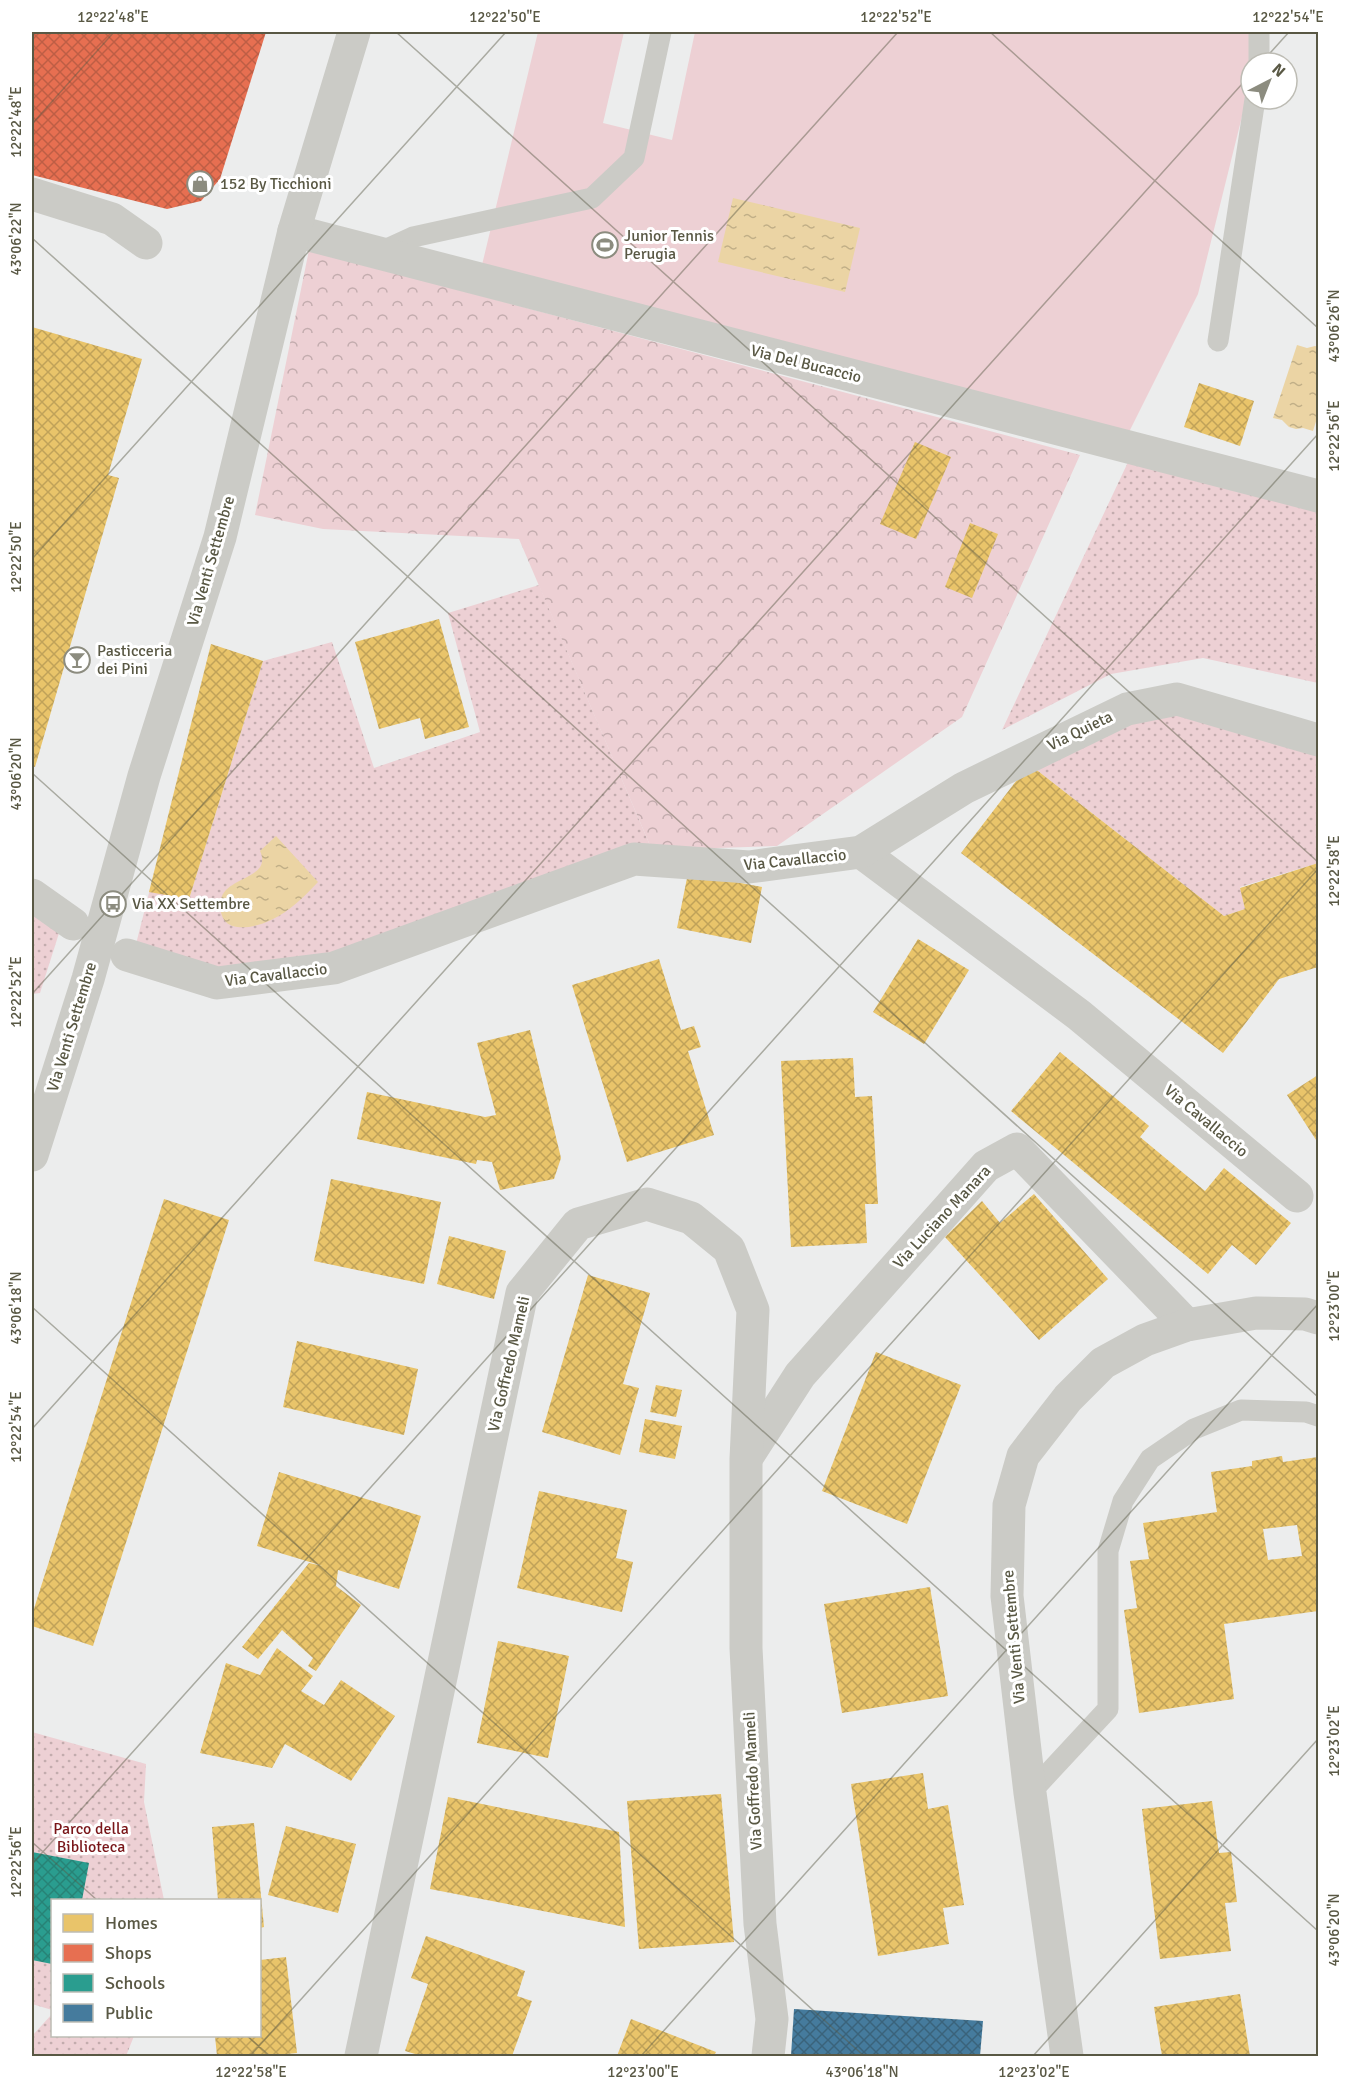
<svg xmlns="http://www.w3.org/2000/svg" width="1350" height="2088" font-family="Signika,sans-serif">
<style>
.green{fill:url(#green-dots)}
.forest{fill:url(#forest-crowns)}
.pitch{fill:#edd0d4}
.water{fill:url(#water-ripples)}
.homes{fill:url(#homes-cross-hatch);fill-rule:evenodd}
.shops{fill:url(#shops-cross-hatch)}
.schools{fill:url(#schools-cross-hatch)}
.public{fill:url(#public-cross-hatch)}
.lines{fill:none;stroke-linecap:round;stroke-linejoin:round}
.service{stroke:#cbcbc6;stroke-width:21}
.minor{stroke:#cbcbc6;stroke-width:33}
.tertiary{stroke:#cbcbc6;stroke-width:33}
.ticks{fill:none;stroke:#595844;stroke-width:1.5;stroke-opacity:0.45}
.labels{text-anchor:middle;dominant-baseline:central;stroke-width:6;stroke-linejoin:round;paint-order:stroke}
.poi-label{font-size:16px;fill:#595844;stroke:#fff;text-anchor:start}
.street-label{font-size:16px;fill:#595844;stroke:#fff}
.park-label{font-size:16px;fill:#791619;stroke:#fff}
.neatline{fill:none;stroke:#595844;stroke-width:2}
.ticks-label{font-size:15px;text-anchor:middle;fill:#595844}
</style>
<defs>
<pattern id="green-dots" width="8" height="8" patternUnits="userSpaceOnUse" patternTransform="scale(1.5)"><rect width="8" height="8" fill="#edd0d4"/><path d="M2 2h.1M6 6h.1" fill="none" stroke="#c3acae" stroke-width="1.8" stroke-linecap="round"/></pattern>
<pattern id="forest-crowns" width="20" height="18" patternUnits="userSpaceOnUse" patternTransform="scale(1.5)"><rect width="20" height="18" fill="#edd0d4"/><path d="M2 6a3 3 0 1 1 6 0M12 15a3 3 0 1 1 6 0" fill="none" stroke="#c3acae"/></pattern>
<pattern id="water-ripples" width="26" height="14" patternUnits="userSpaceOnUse" patternTransform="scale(1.5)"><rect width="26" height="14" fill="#ebd4a4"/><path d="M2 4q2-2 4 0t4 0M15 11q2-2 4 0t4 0" fill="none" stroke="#c1af87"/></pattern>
<pattern id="homes-cross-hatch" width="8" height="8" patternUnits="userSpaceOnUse" patternTransform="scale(1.5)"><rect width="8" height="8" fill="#e9c46a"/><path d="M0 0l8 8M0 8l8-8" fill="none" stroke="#c0a259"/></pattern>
<pattern id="shops-cross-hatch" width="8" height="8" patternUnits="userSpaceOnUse" patternTransform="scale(1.5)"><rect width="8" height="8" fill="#e76f51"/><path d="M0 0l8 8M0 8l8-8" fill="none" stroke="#be5e45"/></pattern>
<pattern id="schools-cross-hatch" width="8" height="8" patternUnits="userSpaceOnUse" patternTransform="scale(1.5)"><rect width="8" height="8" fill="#2a9d8f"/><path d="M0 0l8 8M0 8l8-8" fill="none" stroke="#278376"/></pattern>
<pattern id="public-cross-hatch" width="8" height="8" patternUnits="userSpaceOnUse" patternTransform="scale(1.5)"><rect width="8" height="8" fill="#457b9d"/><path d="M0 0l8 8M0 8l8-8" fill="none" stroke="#3a637b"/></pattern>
</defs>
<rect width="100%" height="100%" fill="#eceded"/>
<g class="green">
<polygon points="1129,460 1318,510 1318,683 1203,658 1111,674 1002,730"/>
<polygon points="539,585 652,850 337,959 218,971 136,944 150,889 189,899 263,661 332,642 374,768 480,732 448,613"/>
<polygon points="1177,699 1318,740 1318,863 1240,887 1245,909 1224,916 1029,764"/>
<polygon points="32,911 60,930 40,993 32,994"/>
<polygon points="32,1732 146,1764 144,1802 164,1900 52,1900 52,2010 32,2004"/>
<polygon points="52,2014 52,2036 134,2036 126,2056 32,2056 32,2036"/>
</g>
<polygon class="forest" points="309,250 1080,455 962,717 777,846 652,850 519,539 323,529 255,515"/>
<polygon class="pitch" points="538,32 624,32 603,123 672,140 695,32 1258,32 1251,63 1251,80 1198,294 1126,438 482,265"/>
<g class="water">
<polygon points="733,198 860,228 845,292 718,262"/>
<polygon points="1297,345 1307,348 1315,346 1318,347 1318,415 1313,431 1303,428 1296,429 1289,427 1282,420 1273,418"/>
<path d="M276,836L318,882C304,897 290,911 271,920C250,930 216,935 221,900C224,877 273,879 260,851Z"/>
</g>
<g class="homes">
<polygon points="32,327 142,359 108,475 119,478 35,767 32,766"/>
<polygon points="1199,383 1254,401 1240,446 1184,427"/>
<polygon points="915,442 951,457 916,539 880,524"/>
<polygon points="970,523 998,534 972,598 945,587"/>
<polygon points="439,619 469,727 425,739 420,718 379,729 355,642"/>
<polygon points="211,644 263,661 189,899 149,892"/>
<polygon points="1029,764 1224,916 1245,909 1240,888 1318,863 1318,967 1279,979 1223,1053 961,853"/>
<polygon points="688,873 762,887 751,943 677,928"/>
<polygon points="918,939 969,970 924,1044 873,1012"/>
<polygon points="659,959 681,1030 694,1026 701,1047 688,1051 714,1135 627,1162 572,985"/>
<polygon points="530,1030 561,1158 554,1179 500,1190 492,1162 477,1160 476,1164 357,1139 367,1092 485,1117 496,1115 477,1043"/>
<polygon points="1060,1052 1149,1126 1140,1137 1205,1191 1224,1168 1291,1223 1256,1265 1232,1245 1208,1274 1011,1111"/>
<polygon points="853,1058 855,1097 872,1096 878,1204 865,1204 867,1243 791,1247 781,1061"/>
<polygon points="1318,1075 1318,1143 1287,1095"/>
<polygon points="331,1179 441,1202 424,1284 314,1261"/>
<polygon points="1034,1194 1108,1279 1039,1340 945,1237 982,1201 1000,1223"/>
<polygon points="164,1199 229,1220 93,1646 32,1626 32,1615"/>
<polygon points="449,1236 506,1251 494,1299 437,1284"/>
<polygon points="588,1275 650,1293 623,1384 639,1388 620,1455 542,1432"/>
<polygon points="297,1341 418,1369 404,1435 283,1407"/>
<polygon points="876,1352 961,1385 907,1524 822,1491"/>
<polygon points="656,1385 682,1390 676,1417 650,1412"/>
<polygon points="645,1419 682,1426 675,1459 639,1452"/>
<path d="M1282,1456L1283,1462L1318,1457V1611L1224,1624L1234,1699L1139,1713L1124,1610L1137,1608L1130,1561L1149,1559L1143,1523L1217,1512L1211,1472L1252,1466V1461ZM1297,1525L1302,1556L1268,1560L1263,1529Z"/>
<polygon points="279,1472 421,1516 399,1589 338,1570 336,1586 361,1605 316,1671 308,1666 313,1658 282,1630 258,1659 242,1647 309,1563 323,1566 257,1546"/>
<polygon points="539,1491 627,1510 616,1558 633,1562 622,1612 517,1588"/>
<polygon points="930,1587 948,1696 842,1713 824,1604"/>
<polygon points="498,1641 569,1656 548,1758 477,1743"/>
<polygon points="277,1648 313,1676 301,1691 324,1705 341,1680 395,1716 351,1781 285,1744 272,1768 200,1753 226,1663 260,1675"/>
<polygon points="923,1773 928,1809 948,1805 964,1905 943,1908 949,1944 878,1956 851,1784"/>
<polygon points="721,1794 734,1942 639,1949 627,1801"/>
<polygon points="448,1797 619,1832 625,1927 430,1889"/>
<polygon points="1212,1801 1219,1853 1231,1852 1237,1902 1225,1903 1231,1951 1160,1959 1142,1809"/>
<polygon points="254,1823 264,1927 260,1928 260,1900 218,1900 212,1827"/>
<polygon points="286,1826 356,1844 338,1913 268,1895"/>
<polygon points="426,1936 525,1971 517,1996 532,2001 512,2056 422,2056 405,2051 428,1984 411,1978"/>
<polygon points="286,1957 297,2053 268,2056 217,2056 215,2036 260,2036 260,1960"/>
<polygon points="1240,1994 1250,2056 1162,2056 1154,2007"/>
<polygon points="631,2019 716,2052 714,2056 617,2056"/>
</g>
<polygon class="shops" points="32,32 266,32 220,179 201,201 167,209 32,175"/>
<polygon class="schools" points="32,1852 89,1863 82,1900 52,1900 52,1964 32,1960"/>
<polygon class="public" points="794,2009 983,2021 980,2056 791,2056"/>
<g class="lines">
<g class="service">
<polyline points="1259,32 1259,63"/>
<polyline points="378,253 413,237 592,198 634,158 661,32"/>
<polyline points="1218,341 1255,99"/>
<polyline points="1030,1793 1108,1709 1108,1551 1123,1501 1150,1459 1194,1429 1241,1410 1306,1412 1318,1416"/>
</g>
<g class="minor">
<polyline points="32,194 112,219 146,243"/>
<polyline points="294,231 1318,496"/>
<polyline points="861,852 1079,1015 1297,1196"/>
<polyline points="32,895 73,924"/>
<polyline points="127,955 217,983 334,968 634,859 749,867 861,852 964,788 1127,709 1177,699 1318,740"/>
<polyline points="747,1457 800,1375 986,1166 1017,1149 1187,1325"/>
<polyline points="361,2056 522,1293 578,1224 647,1204 691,1218 729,1249 753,1310 746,1459 746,1648 760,1924 772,2019 768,2056"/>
</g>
<g class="tertiary">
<polyline points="32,1155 88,979 144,776 220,537 294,231 354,32"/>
<polyline points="1067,2056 1030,1793 1007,1596 1009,1505 1023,1456 1068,1398 1103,1363 1145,1340 1187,1325 1256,1313 1305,1314 1318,1318"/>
</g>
</g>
<path class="ticks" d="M396,32L1318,862M990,32L1318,328M1261,63L1289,32M32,124L114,32M32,238L1318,1397M32,559L506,32M32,773L1318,1931M32,994L898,32M32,1307L864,2056M32,1429L1251,74M32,1842L97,1900M32,1864L1318,434M247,2036L270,2056M250,2056L1318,869M641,2056L1318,1304M1033,2056L1318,1739"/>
<defs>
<g id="shop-ring" transform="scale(1.35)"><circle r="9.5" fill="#fff" stroke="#8c8c7f" stroke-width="1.5"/><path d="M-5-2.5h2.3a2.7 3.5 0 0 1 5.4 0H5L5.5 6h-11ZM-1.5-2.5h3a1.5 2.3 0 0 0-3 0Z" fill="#8c8c7f"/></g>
<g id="stadium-ring" transform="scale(1.35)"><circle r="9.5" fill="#fff" stroke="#8c8c7f" stroke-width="1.5"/><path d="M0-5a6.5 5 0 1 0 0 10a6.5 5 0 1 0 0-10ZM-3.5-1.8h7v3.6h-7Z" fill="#8c8c7f"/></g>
<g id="bar-ring" transform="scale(1.35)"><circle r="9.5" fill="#fff" stroke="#8c8c7f" stroke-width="1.5"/><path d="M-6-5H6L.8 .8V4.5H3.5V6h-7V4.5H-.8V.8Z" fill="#8c8c7f"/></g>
<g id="bus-ring" transform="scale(1.35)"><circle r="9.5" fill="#fff" stroke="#8c8c7f" stroke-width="1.5"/><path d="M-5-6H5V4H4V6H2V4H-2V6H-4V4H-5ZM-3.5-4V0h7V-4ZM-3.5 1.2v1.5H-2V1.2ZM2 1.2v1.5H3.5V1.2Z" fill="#8c8c7f"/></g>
</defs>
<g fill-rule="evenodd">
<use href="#shop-ring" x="200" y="184"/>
<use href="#stadium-ring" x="605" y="245"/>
<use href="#bar-ring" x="77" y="660"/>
<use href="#bus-ring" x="113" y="904"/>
</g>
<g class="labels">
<g class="poi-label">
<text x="220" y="184">152 By Ticchioni</text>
<text x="624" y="236">Junior Tennis<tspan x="624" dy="18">Perugia</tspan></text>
<text x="97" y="651">Pasticceria<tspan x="97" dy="18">dei Pini</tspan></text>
<text x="132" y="904">Via XX Settembre</text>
</g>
<g class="street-label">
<text transform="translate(806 364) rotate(14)">Via Del Bucaccio</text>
<text transform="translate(211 561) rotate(-74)">Via Venti Settembre</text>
<text transform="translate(1080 731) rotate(-26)">Via Quieta</text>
<text transform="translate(795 860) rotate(-6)">Via Cavallaccio</text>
<text transform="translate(276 975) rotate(-7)">Via Cavallaccio</text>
<text transform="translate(72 1027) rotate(-73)">Via Venti Settembre</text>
<text transform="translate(1206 1121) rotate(40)">Via Cavallaccio</text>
<text transform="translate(942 1217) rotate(-47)">Via Luciano Manara</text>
<text transform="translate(509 1364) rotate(-77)">Via Goffredo Mameli</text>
<text transform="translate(1014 1637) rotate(-95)">Via Venti Settembre</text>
<text transform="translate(753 1781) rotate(-93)">Via Goffredo Mameli</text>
</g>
<g class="park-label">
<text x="91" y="1829">Parco della<tspan x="91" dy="18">Biblioteca</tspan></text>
</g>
</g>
<rect width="1350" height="2088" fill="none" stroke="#ffffff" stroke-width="66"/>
<rect x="51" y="1899" width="210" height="138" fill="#ffffff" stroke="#bdbcb4" stroke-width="1.5"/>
<rect x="63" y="1914" width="30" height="18" fill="#e9c46a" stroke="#bdbcb4" stroke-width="1.5"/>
<text x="105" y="1929" font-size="18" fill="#595844">Homes</text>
<rect x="63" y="1944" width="30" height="18" fill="#e76f51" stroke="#bdbcb4" stroke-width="1.5"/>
<text x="105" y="1959" font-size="18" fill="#595844">Shops</text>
<rect x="63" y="1974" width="30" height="18" fill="#2a9d8f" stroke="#bdbcb4" stroke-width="1.5"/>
<text x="105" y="1989" font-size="18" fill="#595844">Schools</text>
<rect x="63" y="2004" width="30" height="18" fill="#457b9d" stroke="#bdbcb4" stroke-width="1.5"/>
<text x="105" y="2019" font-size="18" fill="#595844">Public</text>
<g transform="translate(1269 81) rotate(42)"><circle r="28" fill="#ffffff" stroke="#bdbcb4" stroke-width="1.5"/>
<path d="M0-4.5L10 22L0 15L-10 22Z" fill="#8c8c7f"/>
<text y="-9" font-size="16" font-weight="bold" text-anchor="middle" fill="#595844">N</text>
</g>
<rect x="33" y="33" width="1284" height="2022" class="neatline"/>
<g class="ticks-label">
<text x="113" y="22">12°22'48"E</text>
<text x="505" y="22">12°22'50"E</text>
<text x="896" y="22">12°22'52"E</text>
<text x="1288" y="22">12°22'54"E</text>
<text transform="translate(16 122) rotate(-90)" y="5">12°22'48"E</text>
<text transform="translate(16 239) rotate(-90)" y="5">43°06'22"N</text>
<text transform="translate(1334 326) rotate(-90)" y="5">43°06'26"N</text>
<text transform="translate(1334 436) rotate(-90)" y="5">12°22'56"E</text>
<text transform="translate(16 557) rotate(-90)" y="5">12°22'50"E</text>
<text transform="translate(16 774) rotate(-90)" y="5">43°06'20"N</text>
<text transform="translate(1334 871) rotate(-90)" y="5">12°22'58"E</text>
<text transform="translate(16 992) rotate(-90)" y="5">12°22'52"E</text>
<text transform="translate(1334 1306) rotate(-90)" y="5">12°23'00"E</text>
<text transform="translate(16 1308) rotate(-90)" y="5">43°06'18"N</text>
<text transform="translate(16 1427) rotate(-90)" y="5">12°22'54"E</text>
<text transform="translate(1334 1741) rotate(-90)" y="5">12°23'02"E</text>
<text transform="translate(16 1862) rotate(-90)" y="5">12°22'56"E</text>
<text transform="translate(1334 1930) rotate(-90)" y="5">43°06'20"N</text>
<text x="251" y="2077">12°22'58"E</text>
<text x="643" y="2077">12°23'00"E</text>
<text x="862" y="2077">43°06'18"N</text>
<text x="1034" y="2077">12°23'02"E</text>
</g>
</svg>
